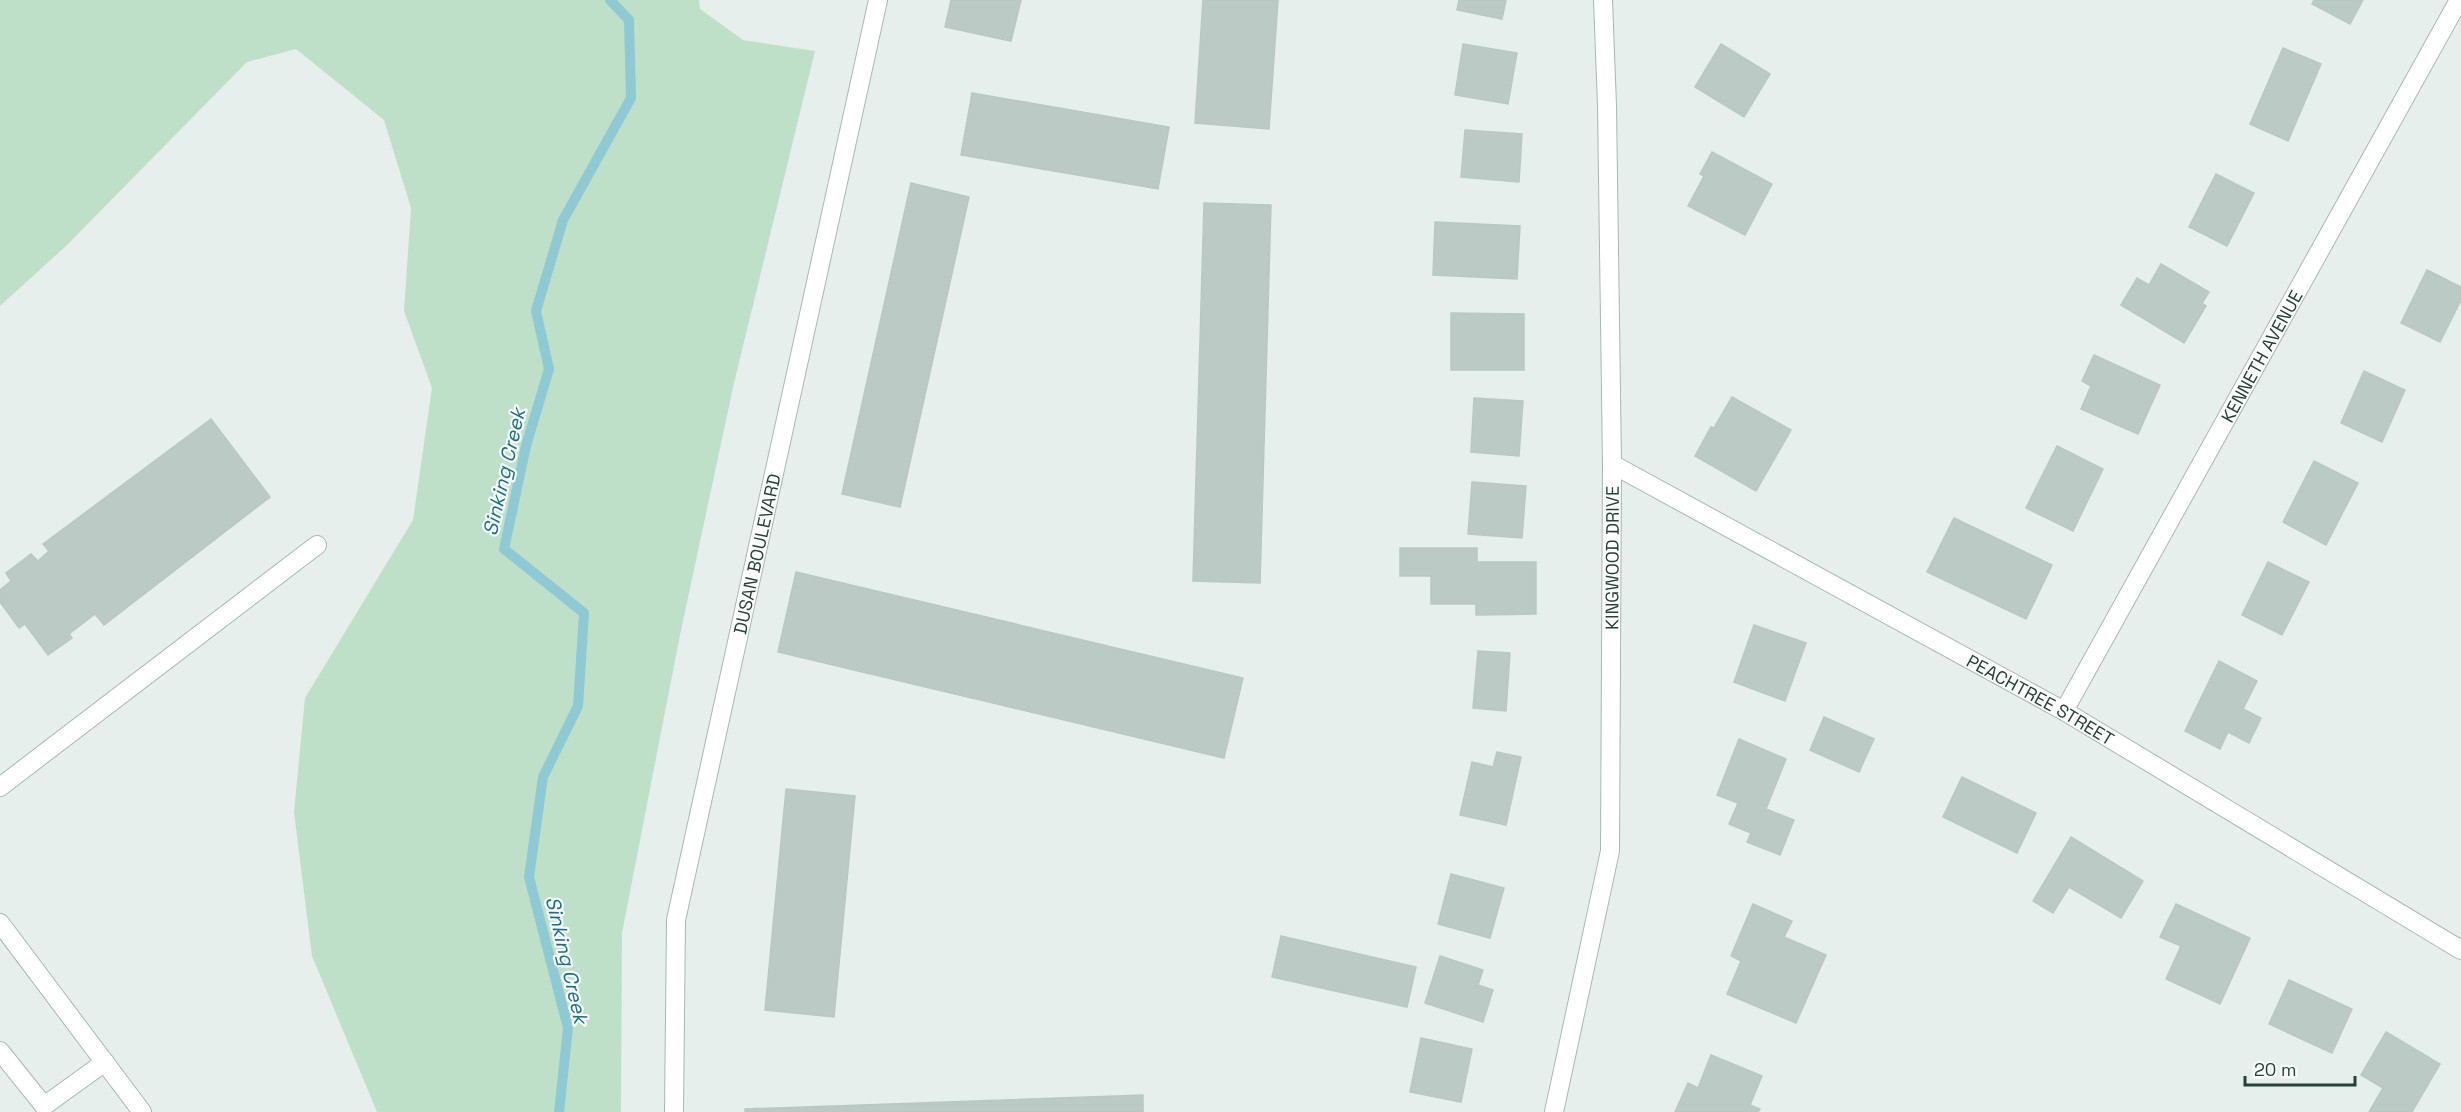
<svg xmlns="http://www.w3.org/2000/svg" width="2461" height="1112" font-family="'Space Grotesk',sans-serif">
<style>
.green{fill:#bfe0c8}
.lines{fill:none;stroke-linecap:round;stroke-linejoin:round}
.stream{stroke:#8ec9d4;stroke-width:10}
.building{fill:#bbcac4;stroke:#b8c9c2;stroke-width:1.5}
.minor-casing{stroke:#a8b8b2;stroke-width:20}
.minor{stroke:#fff;stroke-width:18}
.labels{text-anchor:middle;dominant-baseline:central;stroke-width:4.5;stroke-linejoin:round;paint-order:stroke}
.street-label{font-size:18px;fill:#24423a;stroke:#f7fbf9}
.water-label{font-size:20px;font-style:italic;fill:#1c6f80;stroke:#f7fbf9}
</style>
<rect width="100%" height="100%" fill="#e6efeb"/>
<polygon class="green" points="0,0 699,0 700,9 743,40 815,51 734,383 680,635 622,933 621,1112 377,1112 312,956 294,812 305,698 413,520 432,388 404,311 411,208 384,120 296,49 247,62 66,246 0,306"/>
<g class="lines">
<polyline class="stream" points="559,1112 568,1028 529,877 543,777 578,706 584,613 504,549 526,446 549,369 536,311 563,220 631,98 629,20 610,0"/>
</g>
<g class="building">
<polygon points="951,0 1021,0 1011,41 945,27"/>
<polygon points="1203,0 1278,0 1269,129 1195,123"/>
<polygon points="1459,0 1506,0 1502,19 1457,10"/>
<polygon points="2314,0 2363,0 2350,24 2312,4"/>
<polygon points="1463,44 1517,53 1508,104 1455,95"/>
<polygon points="1721,44 1770,74 1744,117 1695,87"/>
<polygon points="2283,48 2321,64 2288,141 2250,124"/>
<polygon points="972,93 1169,127 1158,189 961,155"/>
<polygon points="1465,130 1522,134 1519,182 1461,177"/>
<polygon points="1712,152 1772,184 1745,235 1688,206 1704,176 1700,174"/>
<polygon points="2216,174 2254,193 2227,246 2189,227"/>
<polygon points="911,183 969,197 900,507 842,494"/>
<polygon points="1204,203 1271,205 1260,583 1193,581"/>
<polygon points="1435,222 1520,226 1517,279 1433,275"/>
<polygon points="2161,264 2209,292 2202,303 2206,306 2184,343 2121,305 2137,278 2149,285"/>
<polygon points="2427,270 2461,287 2461,300 2440,342 2401,323"/>
<polygon points="1451,313 1524,314 1524,370 1451,370"/>
<polygon points="2094,355 2160,385 2138,434 2081,409 2091,386 2082,381"/>
<polygon points="2364,371 2405,390 2382,442 2341,423"/>
<polygon points="1732,397 1791,430 1756,491 1695,456 1711,427 1714,428"/>
<polygon points="1474,398 1523,401 1519,456 1471,452"/>
<polygon points="211,419 270,497 104,625 95,614 69,634 72,638 48,655 25,624 19,628 0,602 0,590 11,581 6,573 31,554 38,561 49,551 43,544"/>
<polygon points="2057,446 2103,469 2073,531 2026,508"/>
<polygon points="2314,461 2358,483 2326,545 2283,522"/>
<polygon points="1472,482 1526,486 1522,538 1468,534"/>
<polygon points="1954,518 2052,565 2026,619 1927,572"/>
<polygon points="1400,548 1477,548 1477,562 1536,562 1536,614 1476,615 1476,604 1431,604 1431,576 1400,576"/>
<polygon points="2268,562 2309,582 2282,635 2242,615"/>
<polygon points="796,572 1243,678 1224,758 778,652"/>
<polygon points="1754,625 1806,643 1785,701 1734,682"/>
<polygon points="1478,651 1510,653 1506,711 1473,708"/>
<polygon points="2219,661 2257,681 2243,709 2261,718 2249,743 2228,732 2220,749 2185,731"/>
<polygon points="1824,717 1874,739 1859,772 1810,750"/>
<polygon points="1739,739 1786,759 1766,809 1794,820 1780,855 1747,842 1751,833 1729,824 1738,803 1717,795"/>
<polygon points="1497,752 1521,757 1506,825 1460,815 1472,762 1493,767"/>
<polygon points="1962,777 2036,813 2017,853 1943,817"/>
<polygon points="786,789 855,796 834,1017 765,1010"/>
<polygon points="2071,837 2143,881 2121,918 2069,887 2053,913 2033,901"/>
<polygon points="1451,874 1504,888 1490,938 1438,924"/>
<polygon points="1753,904 1792,921 1784,937 1826,955 1796,1023 1727,994 1741,961 1731,956"/>
<polygon points="2176,904 2250,938 2220,1004 2166,979 2181,946 2160,937"/>
<polygon points="1281,936 1416,967 1407,1007 1272,977"/>
<polygon points="1440,956 1483,970 1478,985 1493,990 1483,1022 1425,1003"/>
<polygon points="2289,980 2352,1009 2332,1053 2269,1024"/>
<polygon points="2386,1032 2440,1064 2412,1112 2369,1112 2383,1088 2361,1075"/>
<polygon points="1421,1038 1472,1049 1461,1102 1410,1092"/>
<polygon points="1711,1055 1762,1076 1750,1105 1760,1109 1758,1112 1675,1112 1688,1083 1698,1088"/>
<polygon points="1143,1095 1143,1112 745,1112 745,1109"/>
</g>
<g class="lines">
<g class="minor-casing">
<g id="minor">
<path id="s1" d="M1612,464L2064,711L2461,950"/>
<path id="s2" d="M2064,711L2459,0"/>
<polyline points="0,787 317,545"/>
<polyline points="0,923 142,1112"/>
<polyline points="0,1051 44,1106 105,1062"/>
<path id="s3" d="M674,1112L676,920L878,0"/>
<path id="s4" d="M1554,1112L1610,851L1612,464L1607,106L1603,0"/>
</g>
</g>
<use href="#minor" class="minor"/>
</g>
<g class="labels">
<g class="street-label">
<text stroke="none"><textPath href="#s2" startOffset="406">KENNETH AVENUE</textPath></text>
<text stroke="none"><textPath href="#s3" startOffset="567">DUSAN BOULEVARD</textPath></text>
<text stroke="none"><textPath href="#s4" startOffset="560">KINGWOOD DRIVE</textPath></text>
<text stroke="none"><textPath href="#s1" startOffset="489">PEACHTREE STREET</textPath></text>
</g>
<g class="water-label">
<text transform="translate(504 472) rotate(-77)">Sinking Creek</text>
<text transform="translate(567 960) rotate(77)">Sinking Creek</text>
</g>
</g>
<path d="M2245 1076v9h110v-9" fill="none" stroke="#24423a" stroke-width="3"/>
<text x="2254" y="1076" font-size="18" fill="#24423a" stroke="#f7fbf9" stroke-width="4.5" paint-order="stroke">20 m</text>
</svg>
